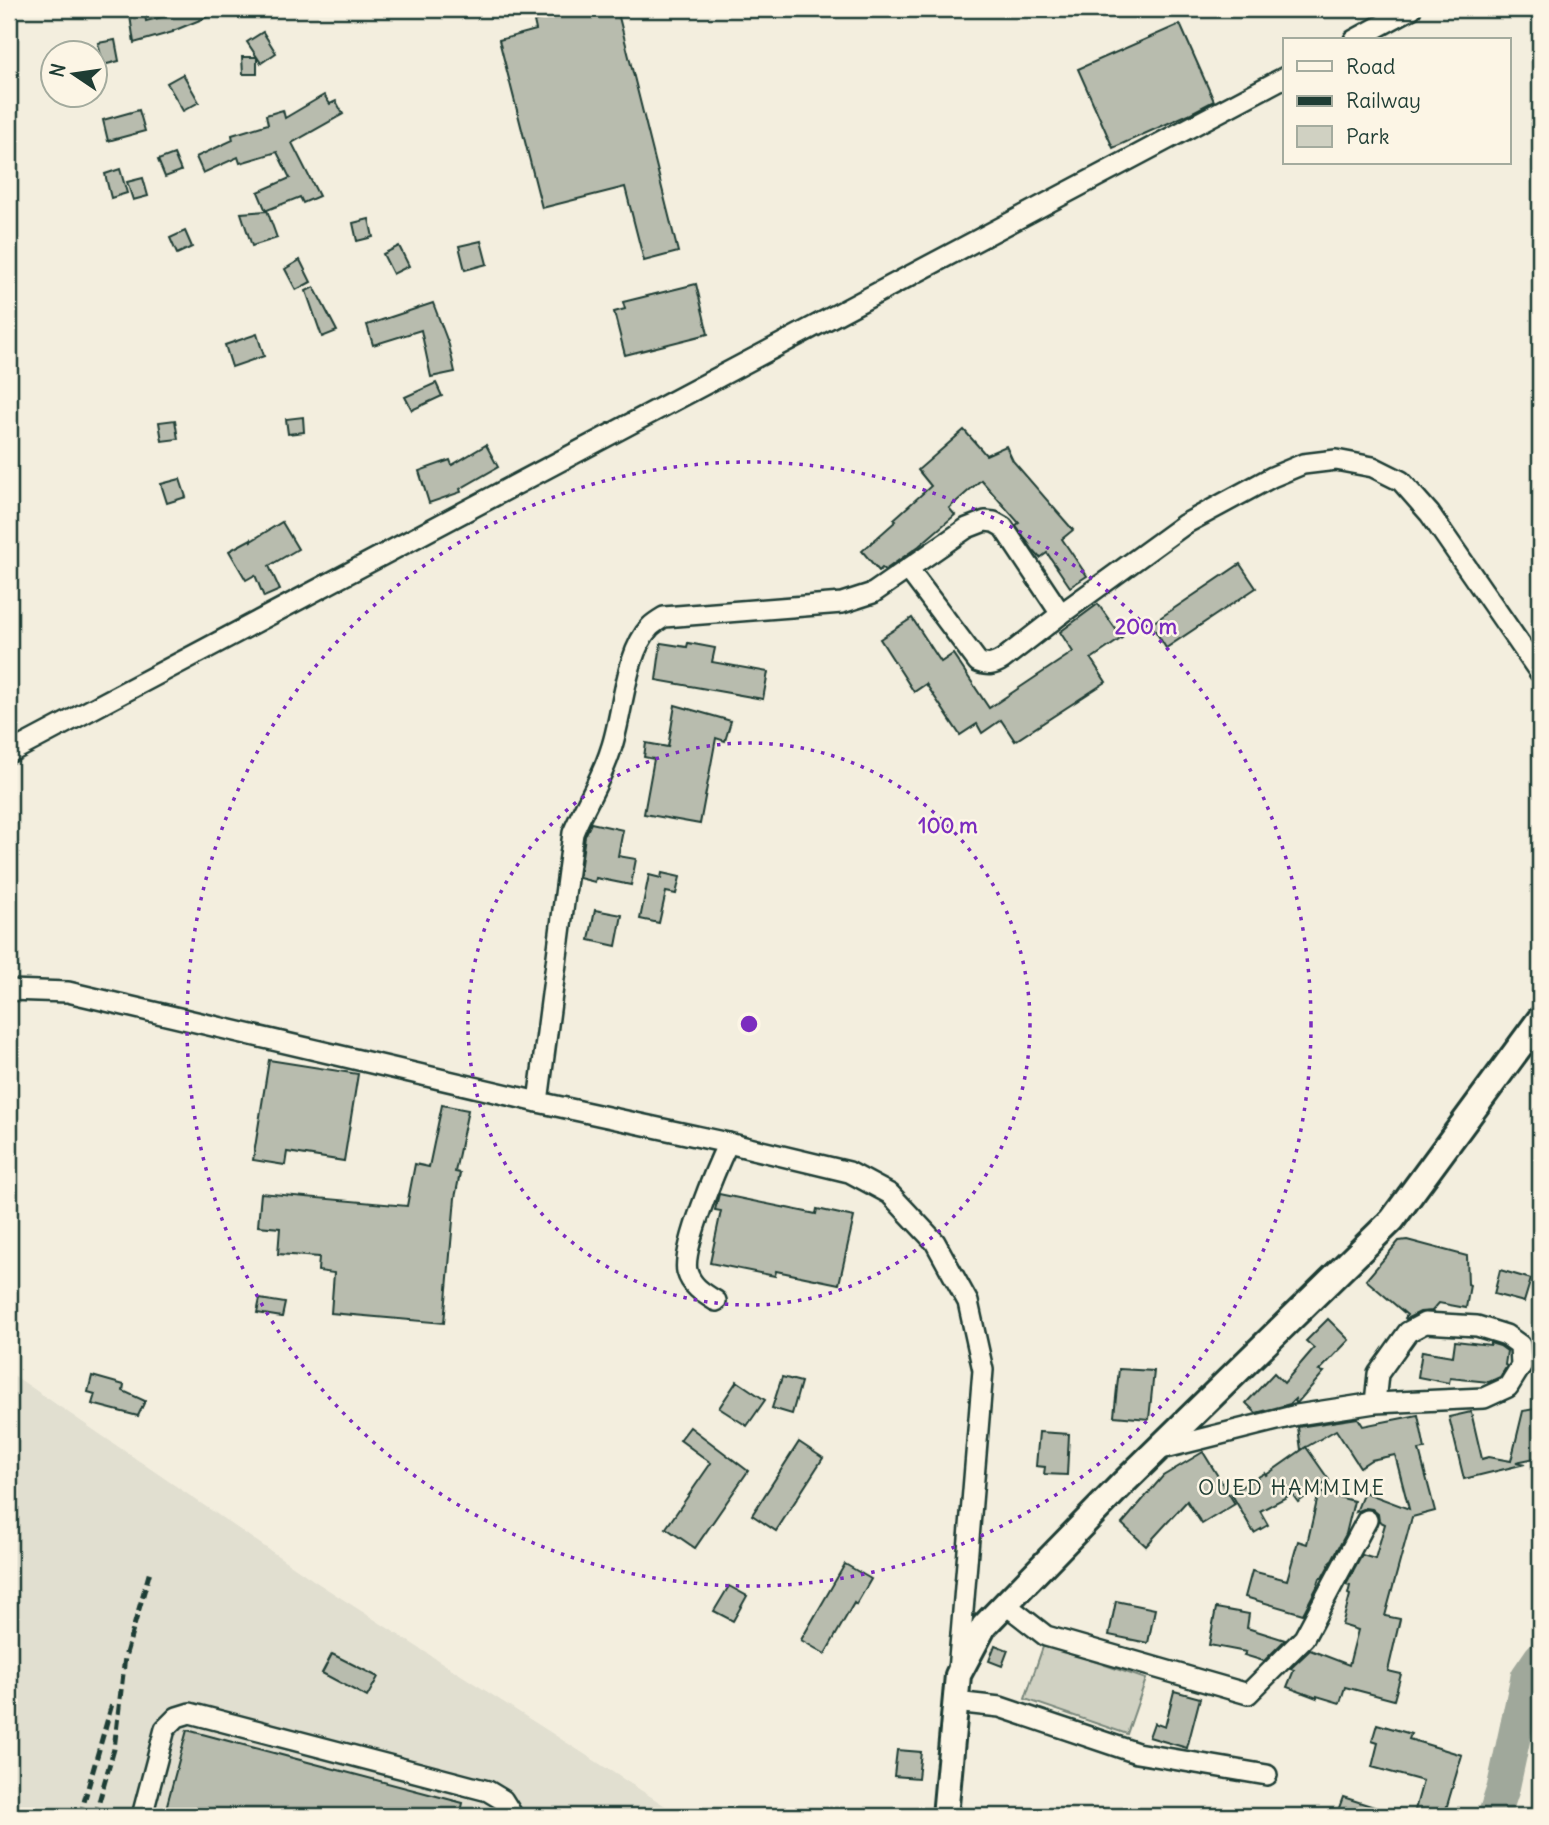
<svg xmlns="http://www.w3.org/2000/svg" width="1549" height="1825" font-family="Delius,sans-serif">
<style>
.built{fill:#e1dfd0}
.green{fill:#d0d1c2;stroke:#78877b;stroke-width:2}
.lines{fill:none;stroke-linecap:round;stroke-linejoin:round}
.river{stroke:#a0a89b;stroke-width:33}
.building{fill:#b8bcae;stroke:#1f3d34;stroke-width:2}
.minor-casing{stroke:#1f3d34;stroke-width:24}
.major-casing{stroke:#1f3d34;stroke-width:30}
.minor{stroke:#fcf5e5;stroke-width:19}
.major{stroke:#fcf5e5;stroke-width:24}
.rail{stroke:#1f3d34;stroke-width:5;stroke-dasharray:10 5;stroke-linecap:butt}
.ring{fill:none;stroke:#7b2cbf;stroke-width:3.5;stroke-dasharray:3.5 7}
.labels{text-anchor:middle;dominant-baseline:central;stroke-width:5;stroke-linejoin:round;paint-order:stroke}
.quarter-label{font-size:21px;letter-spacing:2px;fill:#1f3d34;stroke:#fcf5e5}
.centre{fill:#7b2cbf;stroke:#fcf5e5;stroke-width:3.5}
.ring-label{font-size:21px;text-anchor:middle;font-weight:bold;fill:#7b2cbf;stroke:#fcf5e5;stroke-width:5;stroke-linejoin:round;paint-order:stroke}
</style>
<rect width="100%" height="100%" fill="#f3eede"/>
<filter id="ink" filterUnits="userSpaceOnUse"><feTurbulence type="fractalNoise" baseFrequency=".0143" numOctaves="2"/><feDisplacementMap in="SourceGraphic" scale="14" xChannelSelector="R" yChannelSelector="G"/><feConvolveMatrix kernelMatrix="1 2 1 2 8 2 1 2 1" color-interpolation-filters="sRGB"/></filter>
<g filter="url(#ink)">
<polygon class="built" points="9,1372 316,1582 681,1816 9,1816"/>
<polygon class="green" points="1044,1644 1146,1679 1127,1734 1025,1699"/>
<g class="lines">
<polyline class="river" points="1494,1816 1503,1789 1527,1677 1540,1658"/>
</g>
<g class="building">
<polygon points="129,9 144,9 146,21 194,9 221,9 222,11 173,31 173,32 134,43"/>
<polygon points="561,9 617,9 678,252 644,261 625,187 542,208 499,40 536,30 534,21 562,14"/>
<polygon points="1180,24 1214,101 1191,113 1113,148 1078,69"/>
<polygon points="263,32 276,53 261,63 257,57 257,74 243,74 242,57 257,57 247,42"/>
<polygon points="115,40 119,61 103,65 98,43"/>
<polygon points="183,74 199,102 183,111 167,83"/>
<polygon points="324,95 330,104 336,101 343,114 292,143 319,196 303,203 300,197 267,210 277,238 252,246 241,213 266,211 258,192 290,178 277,152 240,163 238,157 203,173 196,157 233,140 232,135 268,124 266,115 283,110 285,118"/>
<polygon points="139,110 145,131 108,141 103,120"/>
<polygon points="174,154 181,171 165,177 158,160"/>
<polygon points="120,169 127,193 111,198 105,174"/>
<polygon points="143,178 148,196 133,200 127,182"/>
<polygon points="369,219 373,237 357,241 353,223"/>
<polygon points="185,231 192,247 177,254 170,238"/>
<polygon points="481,241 487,264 465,270 459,246"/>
<polygon points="399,246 409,266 393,274 383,254"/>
<polygon points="300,260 311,282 296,290 285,269"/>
<polygon points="696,284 708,334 625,355 614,312 625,309 623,302"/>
<polygon points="314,287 337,331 322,337 306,291"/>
<polygon points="433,303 449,345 455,372 431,377 421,330 373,345 367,325"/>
<polygon points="257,334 264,356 232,367 225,345"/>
<polygon points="436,383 442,396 412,410 405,397"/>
<polygon points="303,417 304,432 288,434 286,419"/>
<polygon points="175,420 178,439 162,441 159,422"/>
<polygon points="964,430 986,455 1006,446 1013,461 1073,530 1062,539 1087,576 1070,587 1047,553 1040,558 1033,550 1016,525 1019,523 981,480 949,508 955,515 919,546 885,570 882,568 879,571 862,551 896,521 894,519 931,486 918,470"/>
<polygon points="486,445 498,467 460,489 461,492 429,503 419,471 450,460 452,465"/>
<polygon points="180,479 186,497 167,503 161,484"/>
<polygon points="282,522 298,549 269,566 280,590 264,597 255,575 246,580 229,551 251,539 251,541"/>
<polygon points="1240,564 1256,588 1166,648 1151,624"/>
<polygon points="1098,604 1122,638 1091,659 1106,682 1015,741 1001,720 982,733 977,724 960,735 926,684 914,692 880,639 912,618 941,662 953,654 989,708 1073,652 1060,632"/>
<polygon points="661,643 687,647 688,643 715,648 712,662 768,672 763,699 656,680"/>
<polygon points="675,705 731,721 725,741 716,738 700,824 644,814 654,759 644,757 646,743 668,747"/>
<polygon points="591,823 623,830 618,856 636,859 631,885 596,878 595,882 579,878 585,836"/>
<polygon points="662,873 680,877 676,894 666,892 659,923 640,919 649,875 661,878"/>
<polygon points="595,910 622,915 616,946 589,940"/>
<polygon points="269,1060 358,1074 344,1161 287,1152 285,1165 253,1160"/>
<polygon points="442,1105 468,1110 455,1172 460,1173 455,1198 444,1323 331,1313 334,1273 318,1271 319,1257 278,1254 280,1228 258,1226 261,1193 407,1206 415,1164 429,1167"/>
<polygon points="719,1194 816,1214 817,1209 854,1217 839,1284 776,1271 775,1276 710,1263 721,1211 715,1210"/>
<polygon points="1407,1240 1467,1256 1468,1284 1470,1285 1466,1308 1439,1303 1432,1311 1420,1312 1406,1319 1405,1318 1407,1315 1366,1280 1399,1241"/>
<polygon points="1500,1270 1531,1279 1524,1302 1494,1294"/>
<polygon points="260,1299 285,1303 282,1317 257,1313"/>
<polygon points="1328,1319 1349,1340 1319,1371 1324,1372 1298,1402 1296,1403 1295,1399 1290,1404 1256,1413 1246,1403 1274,1373 1284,1383 1314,1348 1306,1341"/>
<polygon points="1455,1341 1490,1345 1490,1343 1500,1346 1507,1351 1505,1365 1507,1366 1500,1377 1489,1382 1450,1378 1449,1383 1418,1377 1422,1351 1453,1356"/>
<polygon points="1119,1369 1154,1371 1149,1419 1114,1416"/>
<polygon points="92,1376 124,1385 123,1391 145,1401 138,1416 92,1404 95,1394 88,1392"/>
<polygon points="782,1377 801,1382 792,1414 772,1408"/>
<polygon points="737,1381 765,1400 747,1426 719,1408"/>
<polygon points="1540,1408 1540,1457 1516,1462 1525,1464 1464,1479 1449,1417 1471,1412 1482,1459 1489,1457 1511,1461 1523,1411"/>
<polygon points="1418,1415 1425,1449 1419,1450 1435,1511 1412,1517 1385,1616 1400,1619 1388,1671 1401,1674 1394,1700 1345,1687 1340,1703 1317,1696 1317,1698 1287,1687 1294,1670 1290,1669 1310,1650 1349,1665 1358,1630 1342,1625 1350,1595 1348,1594 1350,1586 1346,1585 1362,1555 1375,1559 1385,1524 1379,1521 1378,1514 1372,1509 1366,1508 1356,1512 1364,1492 1409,1509 1395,1455 1371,1460 1360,1467 1336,1430 1301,1450 1298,1427 1358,1418 1363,1426"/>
<polygon points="690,1427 748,1471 695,1548 666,1528 711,1463 680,1440"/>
<polygon points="1039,1432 1069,1434 1067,1475 1044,1474 1045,1467 1036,1466"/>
<polygon points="799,1442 823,1458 776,1531 752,1515"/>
<polygon points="1306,1447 1329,1480 1298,1502 1292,1494 1260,1511 1268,1525 1254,1533 1231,1493 1265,1473 1266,1475"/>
<polygon points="1203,1452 1235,1504 1202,1524 1187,1501 1146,1546 1122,1524 1163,1476"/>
<polygon points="1319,1492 1354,1501 1346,1534 1322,1578 1320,1578 1317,1587 1303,1614 1245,1597 1252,1571 1287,1580 1298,1541 1307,1544"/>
<polygon points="845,1564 871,1579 856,1605 854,1603 825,1654 801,1640"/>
<polygon points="729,1586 747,1596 733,1621 714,1611"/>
<polygon points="1116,1601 1155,1609 1148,1643 1109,1635"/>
<polygon points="1216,1608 1249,1614 1247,1628 1285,1640 1264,1661 1244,1655 1246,1652 1209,1645"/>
<polygon points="995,1645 1008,1650 1002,1666 989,1661"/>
<polygon points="332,1654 378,1677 367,1697 322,1673"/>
<polygon points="1174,1691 1200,1698 1187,1748 1149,1737 1154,1723 1165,1727"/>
<polygon points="1377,1724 1411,1734 1409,1739 1462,1755 1444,1816 1436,1816 1415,1810 1423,1781 1372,1767 1378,1743 1372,1741"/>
<polygon points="187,1730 463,1803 460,1816 164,1816"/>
<polygon points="897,1750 921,1752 918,1778 894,1776"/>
<polygon points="1343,1797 1393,1813 1393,1816 1336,1816"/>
</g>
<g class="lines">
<g class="minor-casing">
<g id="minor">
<polyline points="1354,40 1411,9"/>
<path d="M908,569L978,662C988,666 994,665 1003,659L1061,614"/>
<polyline points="9,753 1285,77"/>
<polyline points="9,990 68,992 538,1102 728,1143 849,1172 890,1194 935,1242 968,1302 983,1370 958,1671"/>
<path d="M538,1102L573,833C585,804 602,779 611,749C623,715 625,653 650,627C654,623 659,620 664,617L842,603L873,593L967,528L985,521L994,522L1003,527L1061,614L1185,524L1272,477L1303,464L1336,460L1373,467L1401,481L1430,514L1540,673"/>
<path d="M716,1301C703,1293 691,1286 687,1271C682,1248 717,1166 728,1143"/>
<polyline points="1157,1450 1297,1415 1375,1403 1484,1398 1508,1387 1521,1366 1520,1345 1506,1335 1477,1326 1425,1323 1408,1332 1378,1374 1375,1403"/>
<polyline points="1005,1604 1046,1636 1248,1694 1304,1638 1367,1520"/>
<polyline points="955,1702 1000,1707 1137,1753 1267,1775"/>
<polyline points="142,1816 165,1729 177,1717 190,1713 488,1791 503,1800 513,1816"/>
</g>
</g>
<g class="major-casing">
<polyline id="major" points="945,1816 958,1675 984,1626 1122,1484 1392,1220 1540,1019"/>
</g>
<use href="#minor" class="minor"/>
<use href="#major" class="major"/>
<g class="rail">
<polyline points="80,1816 112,1704"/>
<polyline points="95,1816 114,1749 125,1657 150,1571"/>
</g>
</g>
</g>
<g class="ring">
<circle cx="749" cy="1024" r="281"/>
<circle cx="749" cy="1024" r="562"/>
</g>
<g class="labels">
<g class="quarter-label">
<text x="1292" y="1487">OUED HAMMIME</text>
</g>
</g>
<circle cx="749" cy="1024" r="10" class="centre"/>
<g class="ring-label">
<text x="1146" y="634">200 m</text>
<text x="948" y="833">100 m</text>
</g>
<rect width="1549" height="1825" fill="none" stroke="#fcf5e5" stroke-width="35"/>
<rect x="18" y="18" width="1514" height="1790" fill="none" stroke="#1f3d34" stroke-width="2.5" filter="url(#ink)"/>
<rect x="1283" y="38" width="228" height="126" fill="#fcf5e5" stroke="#a4ab9e" stroke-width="2"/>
<rect x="1297" y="61" width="35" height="10" fill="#fcf5e5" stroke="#a4ab9e" stroke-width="2"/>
<text x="1346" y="74" font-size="21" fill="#1f3d34">Road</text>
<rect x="1297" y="96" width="35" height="10" fill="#1f3d34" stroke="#a4ab9e" stroke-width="2"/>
<text x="1346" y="108" font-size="21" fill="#1f3d34">Railway</text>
<rect x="1297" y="126" width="35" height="21" fill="#d0d1c2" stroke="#a4ab9e" stroke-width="2"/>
<text x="1346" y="144" font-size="21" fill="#1f3d34">Park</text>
<g transform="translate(74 74) rotate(283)"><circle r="33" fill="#fcf5e5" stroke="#a4ab9e" stroke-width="2"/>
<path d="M0-5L12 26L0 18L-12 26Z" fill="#1f3d34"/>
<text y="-10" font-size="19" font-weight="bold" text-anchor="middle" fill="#1f3d34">N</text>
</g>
</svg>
